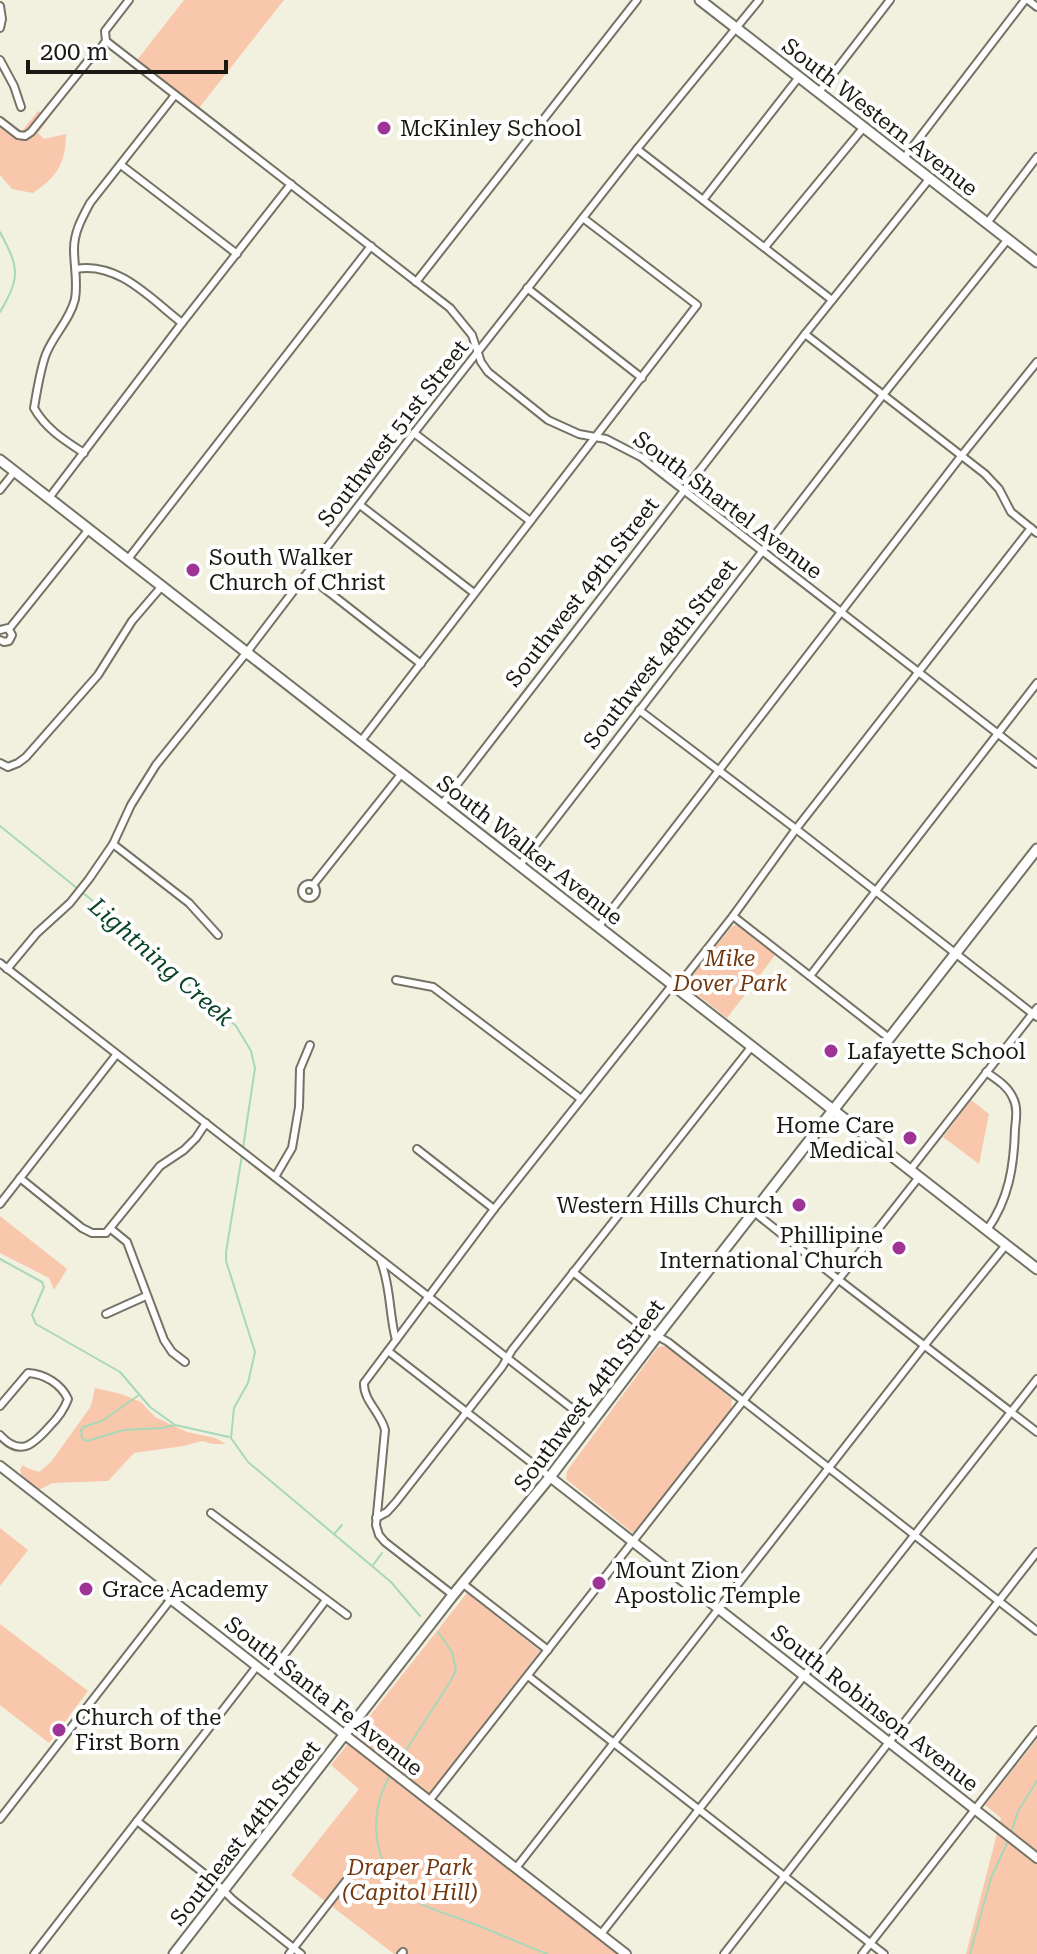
<svg xmlns="http://www.w3.org/2000/svg" width="1037" height="1954" font-family="'Roboto Serif',serif">
<style>
.green{fill:#f8c7ac}
.lines{fill:none;stroke-linecap:round;stroke-linejoin:round}
.stream{stroke:#a7d8b8;stroke-width:2}
.minor-casing{stroke:#747365;stroke-width:10}
.tertiary-casing{stroke:#747365;stroke-width:12}
.secondary-casing{stroke:#747365;stroke-width:13}
.minor{stroke:#fff;stroke-width:6}
.tertiary{stroke:#fff;stroke-width:8}
.secondary{stroke:#fff;stroke-width:9}
.poi-dot{fill:#9e3496;stroke:#fff;stroke-width:3}
.labels{text-anchor:middle;dominant-baseline:central;stroke-width:8;stroke-linejoin:round;paint-order:stroke}
.street-label{font-size:22px;fill:#191812;stroke:#fff}
.poi-label{font-size:22px;fill:#191812;stroke:#fff;text-anchor:start}
.park-label{font-size:22px;font-style:italic;fill:#72370e;stroke:#fff}
.water-label{font-size:24px;font-style:italic;fill:#084427;stroke:#fff}
</style>
<rect width="100%" height="100%" fill="#f2f1e0"/>
<g class="green">
<polygon points="184,0 284,0 199,108 137,60"/>
<path d="M38,111L49,118L38,133L44,139L66,134C65,164 58,176 33,193L12,189L0,175V115L22,131Z"/>
<polygon points="735,925 739,926 776,954 727,1018 689,988 689,980 731,927"/>
<polygon points="971,1100 989,1114 979,1164 943,1137"/>
<polygon points="0,1216 67,1269 54,1290 49,1278 0,1253"/>
<polygon points="665,1346 732,1399 731,1409 675,1483 633,1533 566,1479 567,1471 658,1347"/>
<polygon points="95,1388 121,1394 141,1402 155,1417 187,1432 215,1438 226,1444 213,1444 202,1441 183,1446 134,1453 108,1481 53,1483 38,1490 23,1479 20,1470 23,1465 27,1468 39,1472 51,1462 91,1406"/>
<polygon points="0,1528 28,1550 0,1586"/>
<polygon points="467,1593 540,1651 424,1801 617,1954 394,1954 291,1875 359,1789 331,1765"/>
<polygon points="0,1624 88,1691 49,1743 0,1705"/>
<polygon points="1037,1739 1037,1954 966,1954 1001,1818 985,1805"/>
</g>
<g class="lines">
<g class="stream">
<path d="M0,232C19,268 21,276 0,312"/>
<polyline points="0,826 114,918 236,1026 251,1051 255,1068 243,1148"/>
<polyline points="242,1155 226,1252 226,1261 255,1352 248,1383 234,1408 231,1438 248,1462 391,1582 420,1616"/>
<polyline points="0,1259 42,1282 44,1287 32,1315 36,1324 120,1372 150,1407 175,1425 229,1437"/>
<polyline points="139,1395 102,1421 83,1427 81,1431 82,1438 87,1441 124,1430 162,1428 175,1425"/>
<polyline points="335,1533 342,1525"/>
<polyline points="373,1565 382,1553"/>
<polyline points="394,1769 450,1682 456,1670 452,1652 438,1632"/>
<path d="M391,1774C365,1815 373,1872 415,1900C428,1909 446,1914 461,1919C490,1930 518,1942 547,1954"/>
<polyline points="1011,1833 1018,1811 1037,1781"/>
<polyline points="970,1954 991,1878 1009,1839"/>
</g>
<g class="minor-casing">
<g id="minor">
<polyline points="1028,0 1037,7"/>
<polyline points="0,6 2,19 0,28"/>
<polyline points="106,41 450,308 472,335 481,362 488,372 548,420 579,434 606,439 641,457 1037,764"/>
<polyline points="106,41 105,31 129,0"/>
<polyline points="0,60 14,86 21,107"/>
<polyline points="819,92 890,0"/>
<polyline points="0,121 18,135 25,136 31,132 88,61 97,53 106,41"/>
<polyline points="637,149 832,300"/>
<polyline points="904,158 1025,0"/>
<polyline points="121,165 237,254"/>
<polyline points="703,200 799,77"/>
<polyline points="987,223 1037,157"/>
<polyline points="765,247 864,127"/>
<path d="M76,269C118,261 152,300 182,323"/>
<polyline points="416,282 637,0"/>
<polyline points="527,288 642,378"/>
<polyline points="805,334 985,474 999,489 1011,512 1037,533"/>
<polyline points="414,433 530,521"/>
<path d="M84,453C64,440 46,429 34,408C37,391 40,370 46,354C54,334 70,320 75,299C78,282 74,266 74,249C74,232 82,218 90,203L175,95"/>
<polyline points="0,490 15,471"/>
<polyline points="49,498 182,323 291,184"/>
<polyline points="360,505 474,593"/>
<polyline points="128,559 371,246"/>
<polyline points="307,575 421,664"/>
<polyline points="9,629 89,529"/>
<polyline points="0,630 8,628 12,635 9,641 4,642 0,640"/>
<polyline points="639,710 796,829 1037,1017"/>
<polyline points="361,741 697,305 583,218"/>
<polyline points="0,763 8,767 18,763 26,757 98,675 132,621 162,586"/>
<polyline points="442,804 805,334 930,178"/>
<polyline points="113,844 189,903 218,935"/>
<polyline points="520,865 883,395 1008,239"/>
<circle cx="309" cy="891" r="7"/>
<polyline points="313,885 402,773"/>
<polyline points="733,916 889,1038"/>
<polyline points="599,926 962,455 1037,362"/>
<polyline points="0,963 592,1424"/>
<polyline points="7,969 37,933 70,903 89,879 113,844 131,805 156,765 247,652 414,433 637,149 759,0"/>
<polyline points="810,976 1037,683"/>
<polyline points="396,980 433,987 581,1099"/>
<polyline points="677,987 733,916 796,829 1031,528"/>
<path d="M986,1072C996,1079 1008,1086 1013,1098C1018,1107 1016,1119 1015,1129C1014,1166 1009,1199 987,1230"/>
<polyline points="417,1149 494,1209"/>
<polyline points="910,1170 1037,1008"/>
<polyline points="275,1177 292,1148 299,1107 300,1069 310,1045"/>
<polyline points="20,1178 82,1228 92,1233 106,1233 160,1166 184,1150 196,1138 206,1123"/>
<polyline points="0,1204 116,1055"/>
<polyline points="754,1212 839,1280 1037,1432"/>
<polyline points="111,1229 127,1242 164,1340 172,1352 185,1362"/>
<path d="M381,1262C391,1287 389,1315 396,1340"/>
<polyline points="573,1272 645,1329 668,1342 1037,1631"/>
<polyline points="106,1314 146,1296"/>
<polyline points="388,1351 550,1477"/>
<path d="M0,1406L28,1373C45,1374 61,1384 68,1399C64,1410 57,1419 49,1427C33,1445 20,1457 0,1435"/>
<polyline points="211,1513 347,1615"/>
<polyline points="376,1518 387,1512 396,1502 502,1367 512,1350 752,1046"/>
<polyline points="462,1583 548,1650"/>
<path d="M453,1595L385,1542L379,1535L376,1525L385,1430C381,1413 363,1400 364,1383L494,1209L673,984"/>
<polyline points="269,1675 326,1600"/>
<polyline points="528,1676 884,1954"/>
<polyline points="429,1801 919,1177"/>
<polyline points="0,1819 171,1599"/>
<polyline points="137,1821 215,1882 233,1900 301,1954"/>
<polyline points="516,1868 924,1346 1006,1245"/>
<polyline points="601,1934 1037,1379"/>
<polyline points="34,1954 257,1666"/>
<polyline points="289,1954 349,1877"/>
<polyline points="401,1954 403,1952"/>
<polyline points="724,1954 1037,1552"/>
<polyline points="862,1954 1037,1730"/>
</g>
</g>
<g class="tertiary-casing">
<g id="tertiary">
<polyline points="0,1466 626,1954"/>
<polyline points="550,1477 1037,1858"/>
</g>
</g>
<g class="secondary-casing">
<g id="secondary">
<polyline points="700,0 1037,262"/>
<polyline points="0,460 1037,1269"/>
<polyline points="174,1954 453,1595 550,1477 657,1336 1037,849"/>
</g>
</g>
<use href="#minor" class="minor"/>
<use href="#tertiary" class="tertiary"/>
<use href="#secondary" class="secondary"/>
</g>
<g class="poi-dot">
<circle cx="384" cy="128" r="8"/>
<circle cx="193" cy="570" r="8"/>
<circle cx="831" cy="1051" r="8"/>
<circle cx="910" cy="1138" r="8"/>
<circle cx="799" cy="1205" r="8"/>
<circle cx="899" cy="1248" r="8"/>
<circle cx="599" cy="1583" r="8"/>
<circle cx="86" cy="1589" r="8"/>
<circle cx="59" cy="1730" r="8"/>
</g>
<g class="labels">
<g class="street-label">
<text transform="translate(880 117) rotate(38)">South Western Avenue</text>
<text transform="translate(393 433) rotate(-52)">Southwest 51st Street</text>
<text transform="translate(728 505) rotate(37)">South Shartel Avenue</text>
<text transform="translate(582 592) rotate(-52)">Southwest 49th Street</text>
<text transform="translate(660 654) rotate(-52)">Southwest 48th Street</text>
<text transform="translate(530 850) rotate(38)">South Walker Avenue</text>
<text transform="translate(589 1395) rotate(-53)">Southwest 44th Street</text>
<text transform="translate(324 1696) rotate(38)">South Santa Fe Avenue</text>
<text transform="translate(875 1708) rotate(38)">South Robinson Avenue</text>
<text transform="translate(245 1833) rotate(-52)">Southeast 44th Street</text>
</g>
<g class="poi-label">
<text x="400" y="128">McKinley School</text>
<text x="209" y="557">South Walker<tspan x="209" dy="25">Church of Christ</tspan></text>
<text x="847" y="1051">Lafayette School</text>
<text x="894" y="1125" text-anchor="end">Home Care<tspan x="894" dy="25">Medical</tspan></text>
<text x="783" y="1205" text-anchor="end">Western Hills Church</text>
<text x="883" y="1235" text-anchor="end">Phillipine<tspan x="883" dy="25">International Church</tspan></text>
<text x="615" y="1570">Mount Zion<tspan x="615" dy="25">Apostolic Temple</tspan></text>
<text x="102" y="1589">Grace Academy</text>
<text x="75" y="1717">Church of the<tspan x="75" dy="25">First Born</tspan></text>
</g>
<g class="park-label">
<text x="730" y="958">Mike<tspan x="730" dy="25">Dover Park</tspan></text>
<text x="410" y="1867">Draper Park<tspan x="410" dy="25">(Capitol Hill)</tspan></text>
</g>
<g class="water-label">
<text transform="translate(161 962) rotate(41)">Lightning Creek</text>
</g>
</g>
<path d="M28 60v12h198v-12" fill="none" stroke="#191812" stroke-width="4"/>
<text x="40" y="60" font-size="24" fill="#191812" stroke="#ffffff" stroke-width="6" paint-order="stroke">200 m</text>
</svg>
